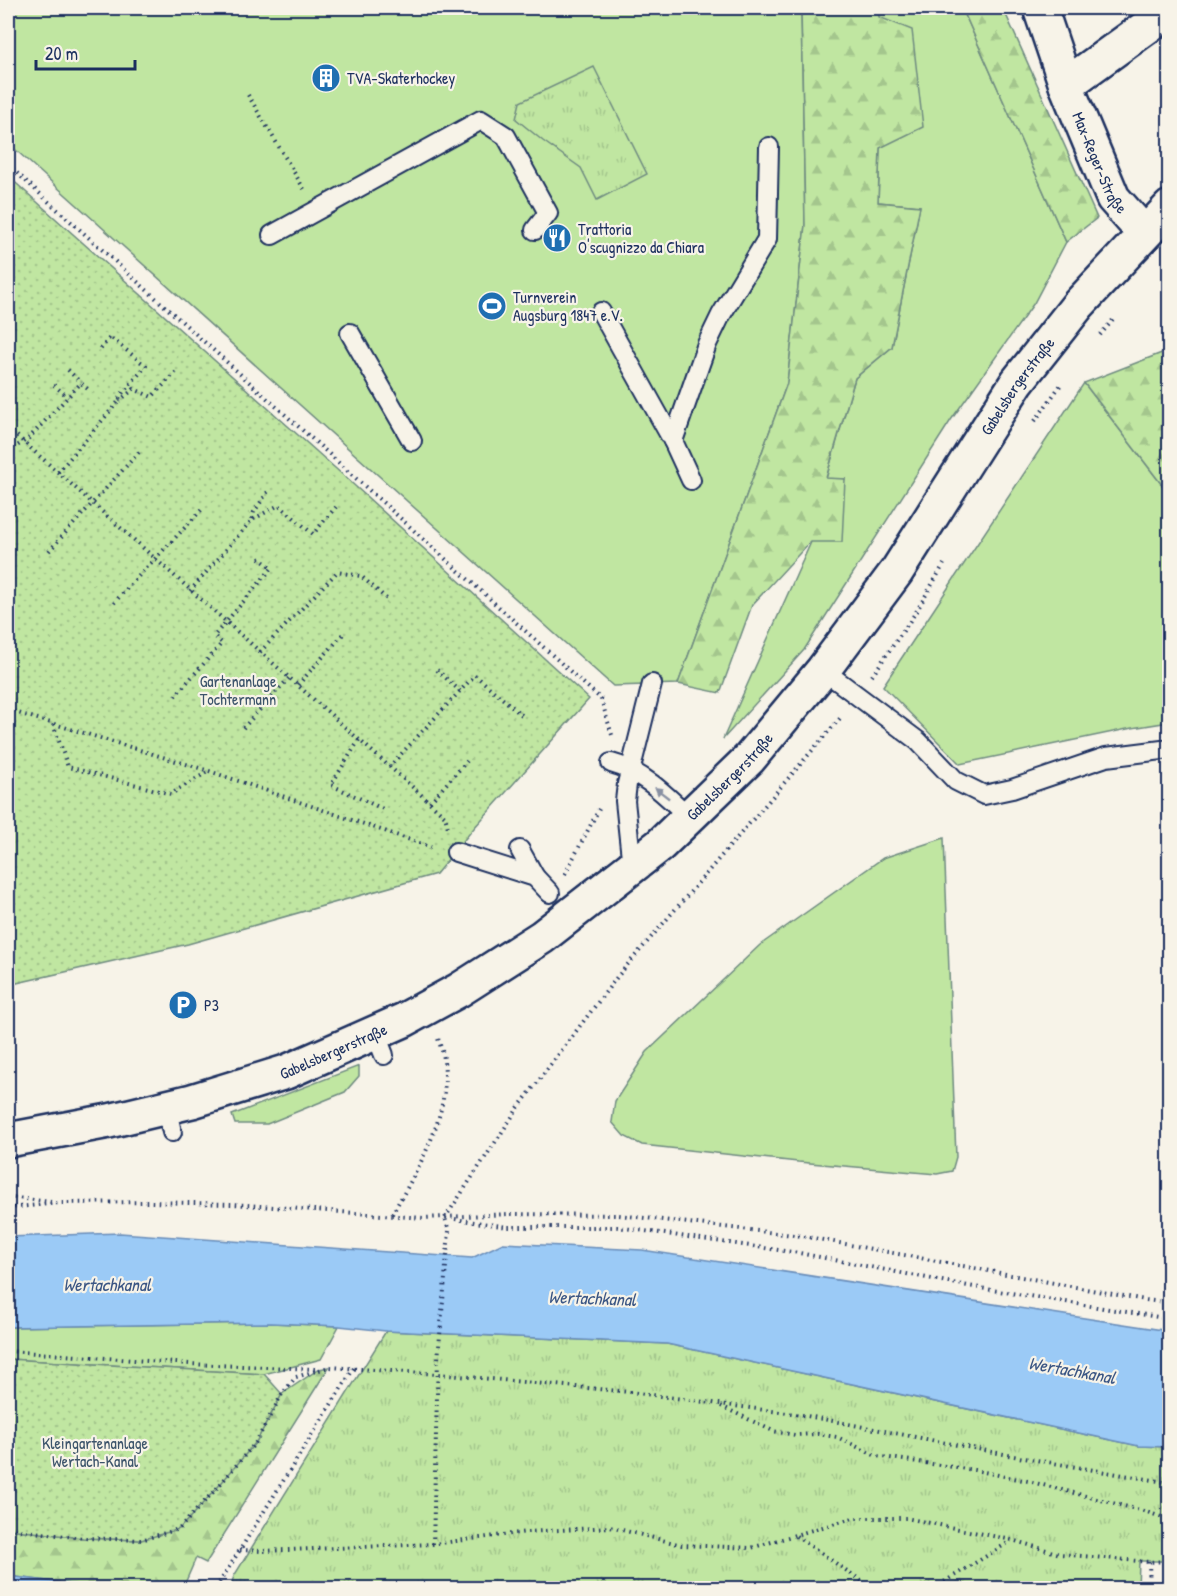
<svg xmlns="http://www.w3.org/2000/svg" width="1177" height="1596" font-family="'Patrick Hand',sans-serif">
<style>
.grass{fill:#c0e6a1;stroke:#6e8a80;stroke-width:1.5}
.forest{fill:url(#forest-firs);stroke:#6e8a80;stroke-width:1.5}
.park{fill:url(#park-tufts);stroke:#6e8a80;stroke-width:1.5}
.garden{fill:url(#garden-dots);stroke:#6e8a80;stroke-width:1.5}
.water{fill:#9bcaf6;stroke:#688cb9;stroke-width:1.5}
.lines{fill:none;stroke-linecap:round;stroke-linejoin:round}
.service-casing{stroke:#1b2f5e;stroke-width:22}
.minor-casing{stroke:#1b2f5e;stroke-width:38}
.tertiary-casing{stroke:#1b2f5e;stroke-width:38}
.path{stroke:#1b2f5e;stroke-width:4;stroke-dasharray:1.5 4.5;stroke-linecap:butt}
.service{stroke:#f7f3e8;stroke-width:18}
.minor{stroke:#f7f3e8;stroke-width:33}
.tertiary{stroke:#f7f3e8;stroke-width:33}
.oneway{fill:#8991a3}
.labels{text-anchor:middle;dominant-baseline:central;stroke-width:4.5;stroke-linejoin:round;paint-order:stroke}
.poi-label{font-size:16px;fill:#1b2f5e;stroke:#f7f3e8;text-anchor:start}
.street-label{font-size:16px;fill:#1b2f5e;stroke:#f7f3e8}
.park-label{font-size:16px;fill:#3c546b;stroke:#f7f3e8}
.water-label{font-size:18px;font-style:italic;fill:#3b5684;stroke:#f7f3e8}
</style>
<defs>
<pattern id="forest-firs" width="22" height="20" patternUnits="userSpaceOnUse" patternTransform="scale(1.5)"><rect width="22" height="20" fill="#c0e6a1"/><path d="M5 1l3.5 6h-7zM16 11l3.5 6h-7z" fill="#a4c68d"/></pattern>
<pattern id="park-tufts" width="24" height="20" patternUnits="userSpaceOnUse" patternTransform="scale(1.5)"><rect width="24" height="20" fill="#c0e6a1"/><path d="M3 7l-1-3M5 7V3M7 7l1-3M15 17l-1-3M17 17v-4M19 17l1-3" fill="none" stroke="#a4c68d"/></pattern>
<pattern id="garden-dots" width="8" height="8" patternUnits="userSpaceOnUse" patternTransform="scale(1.5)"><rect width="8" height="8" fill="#c0e6a1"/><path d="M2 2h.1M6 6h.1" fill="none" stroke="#a4c68d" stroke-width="1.8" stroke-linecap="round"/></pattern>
</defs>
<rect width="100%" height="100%" fill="#f7f3e8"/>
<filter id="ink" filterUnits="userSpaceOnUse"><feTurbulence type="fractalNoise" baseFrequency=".0167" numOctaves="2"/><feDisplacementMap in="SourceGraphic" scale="12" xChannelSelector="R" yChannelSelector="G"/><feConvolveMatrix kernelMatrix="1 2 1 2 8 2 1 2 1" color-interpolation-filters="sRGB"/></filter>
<g filter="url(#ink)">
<g class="grass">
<polygon points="8,8 801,8 805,225 787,383 678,684 613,686 8,143"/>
<polygon points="878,8 962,8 1066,242 1034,303 951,420 804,650 723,739 811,542 845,479 826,479 855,378 892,347 920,206 878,202 880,148"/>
<polygon points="1084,383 1169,494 1169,722 1132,728 960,764 883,686"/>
<polygon points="944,838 956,1157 952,1171 937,1174 798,1162 642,1145 624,1136 612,1122 615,1101 647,1052 760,945 883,858"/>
<polygon points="359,1066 359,1076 345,1092 267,1124 235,1124 232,1115"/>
<polygon points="271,1323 339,1326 321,1359 264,1374 8,1359 8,1327"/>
</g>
<g class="forest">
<polygon points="801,8 878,8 879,17 912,30 923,127 880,148 878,202 920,206 892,347 855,378 826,478 845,479 842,542 810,542 752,605 720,693 678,684 787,383 805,225"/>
<polygon points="962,8 1003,8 1097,218 1066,242"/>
<polygon points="1167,351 1170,354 1169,494 1084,383"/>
<polygon points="329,1367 206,1563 196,1558 183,1588 102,1588 8,1576 8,1529 83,1538 141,1540 256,1442 282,1394 319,1369"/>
</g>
<g class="park">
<polygon points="594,67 647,174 597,200 581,168 543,141 516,119 520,102"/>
<polygon points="386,1331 667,1344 1139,1446 1169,1447 1169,1571 1168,1561 1139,1561 1138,1588 230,1588 234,1576"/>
</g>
<g class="garden">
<polygon points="8,176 344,476 589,699 474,828 436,874 188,944 8,985"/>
<polygon points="8,1359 264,1374 282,1394 256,1442 217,1488 179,1529 141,1540 83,1538 8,1529"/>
</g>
<g class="water">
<polygon points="120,1233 472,1258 503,1243 642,1250 1169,1331 1169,1447 1139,1446 667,1344 386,1331 339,1326 271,1323 8,1327 8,1237"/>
<polygon points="8,1576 102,1588 8,1588"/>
</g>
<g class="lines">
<g class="service-casing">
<g id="service">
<polyline points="272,235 481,120 506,136 548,213 535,230"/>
<polyline points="601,312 673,441 691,480"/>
<polyline points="350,333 412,441"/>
<polyline points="673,441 707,344 721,315 767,239 769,147"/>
<polyline points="823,670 918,741 956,781 984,795 1012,789 1106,757 1170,749"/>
<path d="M611,763C642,771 667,796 690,818"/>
<polyline points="520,850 535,877"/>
<polyline points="456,852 535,877 550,893"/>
<polyline points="632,867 625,801 627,784 652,684"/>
<polyline points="375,1032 384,1055"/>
<polyline points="166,1106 172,1132"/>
</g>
</g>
<g class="minor-casing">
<g id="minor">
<path id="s1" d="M1040,8L1066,85L1113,198L1144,233"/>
<polyline points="1066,85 1170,10"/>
</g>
</g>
<g class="tertiary-casing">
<g id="tertiary">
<path id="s2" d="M8,1140L109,1121L192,1101L286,1072L404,1020L459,990L542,937L660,845L749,759L823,670L897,571L1017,382L1078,305L1170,207"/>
</g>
</g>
<g class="path">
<polyline points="248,95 304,189"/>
<polyline points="8,165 601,699 612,735"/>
<polyline points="1100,335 1113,320"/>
<polyline points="68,370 81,383"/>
<polyline points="54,385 68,397"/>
<polyline points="119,401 134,389 152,397 178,370"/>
<polyline points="1035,421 1062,383"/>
<polyline points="8,428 445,816 448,828"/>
<polyline points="8,452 29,438 81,383 90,391"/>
<polyline points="58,472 118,402 120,396 146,366 110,337 100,350"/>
<polyline points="252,519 254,512 269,490"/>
<polyline points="49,551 139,452"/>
<polyline points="190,591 252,520 279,505 313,534 336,507"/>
<path d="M114,603C143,570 174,540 204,507"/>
<polyline points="260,652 337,572 361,576 389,601"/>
<polyline points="437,670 460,691"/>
<polyline points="872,676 916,612 944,564"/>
<polyline points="298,685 345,632"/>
<polyline points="175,696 222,643 214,636 272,568 259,558"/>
<polyline points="8,710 209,771 431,847"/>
<polyline points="53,724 68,767 171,794 209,771"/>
<polyline points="243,728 289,678"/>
<polyline points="359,740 331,785 383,809"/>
<polyline points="389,767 475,675 524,717"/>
<polyline points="430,802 467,761"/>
<polyline points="565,874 599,809"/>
<polyline points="8,1197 51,1202"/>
<polyline points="8,1208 59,1203 151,1202 233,1204 423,1218 509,1214 619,1215 802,1236 1145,1300 1170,1303"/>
<path d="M392,1214C418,1169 451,1116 444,1061C444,1054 440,1046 438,1038"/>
<polyline points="445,1218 518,1108 617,977 842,716"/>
<polyline points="455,1219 508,1227 617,1227 799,1253 968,1286 1170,1319"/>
<polyline points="8,1351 190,1364 315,1369"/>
<polyline points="721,1406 773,1431 795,1435 818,1434 837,1437 876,1456 974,1470 1028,1481 1147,1512 1170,1520"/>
<polyline points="8,1529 83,1538 141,1540 179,1529 217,1488 256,1442 282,1394 296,1377 329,1367 438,1374 630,1392 802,1415 1024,1458 1170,1483"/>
<polyline points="796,1536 872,1588"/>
<polyline points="433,1544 438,1359 449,1231 445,1218"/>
<polyline points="240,1550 262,1551 433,1544 527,1532 610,1527 682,1545 751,1548 853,1518 906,1518 1012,1540 1060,1554 1149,1562 1170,1561"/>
<polyline points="1149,1562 1150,1588"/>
<polyline points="216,1588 354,1368"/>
<polyline points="934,1588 1011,1541"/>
</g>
<use href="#service" class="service"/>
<use href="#minor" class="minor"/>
<use href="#tertiary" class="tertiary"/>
</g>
<defs><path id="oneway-solid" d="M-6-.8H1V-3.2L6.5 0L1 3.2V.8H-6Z" transform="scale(1.5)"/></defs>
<use class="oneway" href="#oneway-solid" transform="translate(662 793) rotate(-142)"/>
</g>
<defs>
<g id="building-disc" transform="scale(1.5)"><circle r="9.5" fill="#1f6fb2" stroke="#f7f3e8"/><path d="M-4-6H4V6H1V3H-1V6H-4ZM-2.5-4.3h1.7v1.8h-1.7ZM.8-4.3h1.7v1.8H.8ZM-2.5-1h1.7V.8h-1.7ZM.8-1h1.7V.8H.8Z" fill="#fff"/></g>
<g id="restaurant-disc" transform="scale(1.5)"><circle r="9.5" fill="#1f6fb2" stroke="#f7f3e8"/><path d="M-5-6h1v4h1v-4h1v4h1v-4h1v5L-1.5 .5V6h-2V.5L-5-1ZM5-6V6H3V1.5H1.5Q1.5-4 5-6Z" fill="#fff"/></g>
<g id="stadium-disc" transform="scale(1.5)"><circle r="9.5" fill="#1f6fb2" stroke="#f7f3e8"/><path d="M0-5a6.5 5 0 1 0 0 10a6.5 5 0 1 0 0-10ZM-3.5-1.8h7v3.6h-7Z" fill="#fff"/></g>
<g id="parking-disc" transform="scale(1.5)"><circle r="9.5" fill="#1f6fb2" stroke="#f7f3e8"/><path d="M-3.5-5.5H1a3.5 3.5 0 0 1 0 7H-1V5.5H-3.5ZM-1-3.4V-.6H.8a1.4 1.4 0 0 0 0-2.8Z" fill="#fff"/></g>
</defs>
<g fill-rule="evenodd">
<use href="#building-disc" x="326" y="78"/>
<use href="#restaurant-disc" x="557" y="238"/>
<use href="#stadium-disc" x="492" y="306"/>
<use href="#parking-disc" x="183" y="1005"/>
</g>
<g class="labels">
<g class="poi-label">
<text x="347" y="78">TVA-Skaterhockey</text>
<text x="578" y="229">Trattoria<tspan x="578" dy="18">O'scugnizzo da Chiara</tspan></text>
<text x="513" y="297">Turnverein<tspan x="513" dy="18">Augsburg 1847 e.V.</tspan></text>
<text x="204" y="1005">P3</text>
</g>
<g class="street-label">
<text stroke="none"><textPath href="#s1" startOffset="166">Max-Reger-Straße</textPath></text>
<text stroke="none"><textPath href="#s2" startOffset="1310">Gabelsbergerstraße</textPath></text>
<text stroke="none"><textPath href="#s2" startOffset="824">Gabelsbergerstraße</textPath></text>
<text stroke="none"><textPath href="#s2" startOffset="338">Gabelsbergerstraße</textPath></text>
</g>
<g class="park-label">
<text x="238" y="681">Gartenanlage<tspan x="238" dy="18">Tochtermann</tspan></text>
<text x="95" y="1443">Kleingartenanlage<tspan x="95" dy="18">Wertach-Kanal</tspan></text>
</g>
<g class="water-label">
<text x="107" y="1284">Wertachkanal</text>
<text transform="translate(592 1298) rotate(2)">Wertachkanal</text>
<text transform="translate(1072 1370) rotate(10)">Wertachkanal</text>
</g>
</g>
<rect width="1177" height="1596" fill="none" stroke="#f7f3e8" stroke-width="30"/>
<rect x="15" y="15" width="1147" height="1566" fill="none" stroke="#1b2f5e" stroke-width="2" filter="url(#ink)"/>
<path d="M36 60v9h99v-9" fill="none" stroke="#1b2f5e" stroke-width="3"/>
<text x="45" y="60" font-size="18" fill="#1b2f5e" stroke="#f7f3e8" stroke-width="4.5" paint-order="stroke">20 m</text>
</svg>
